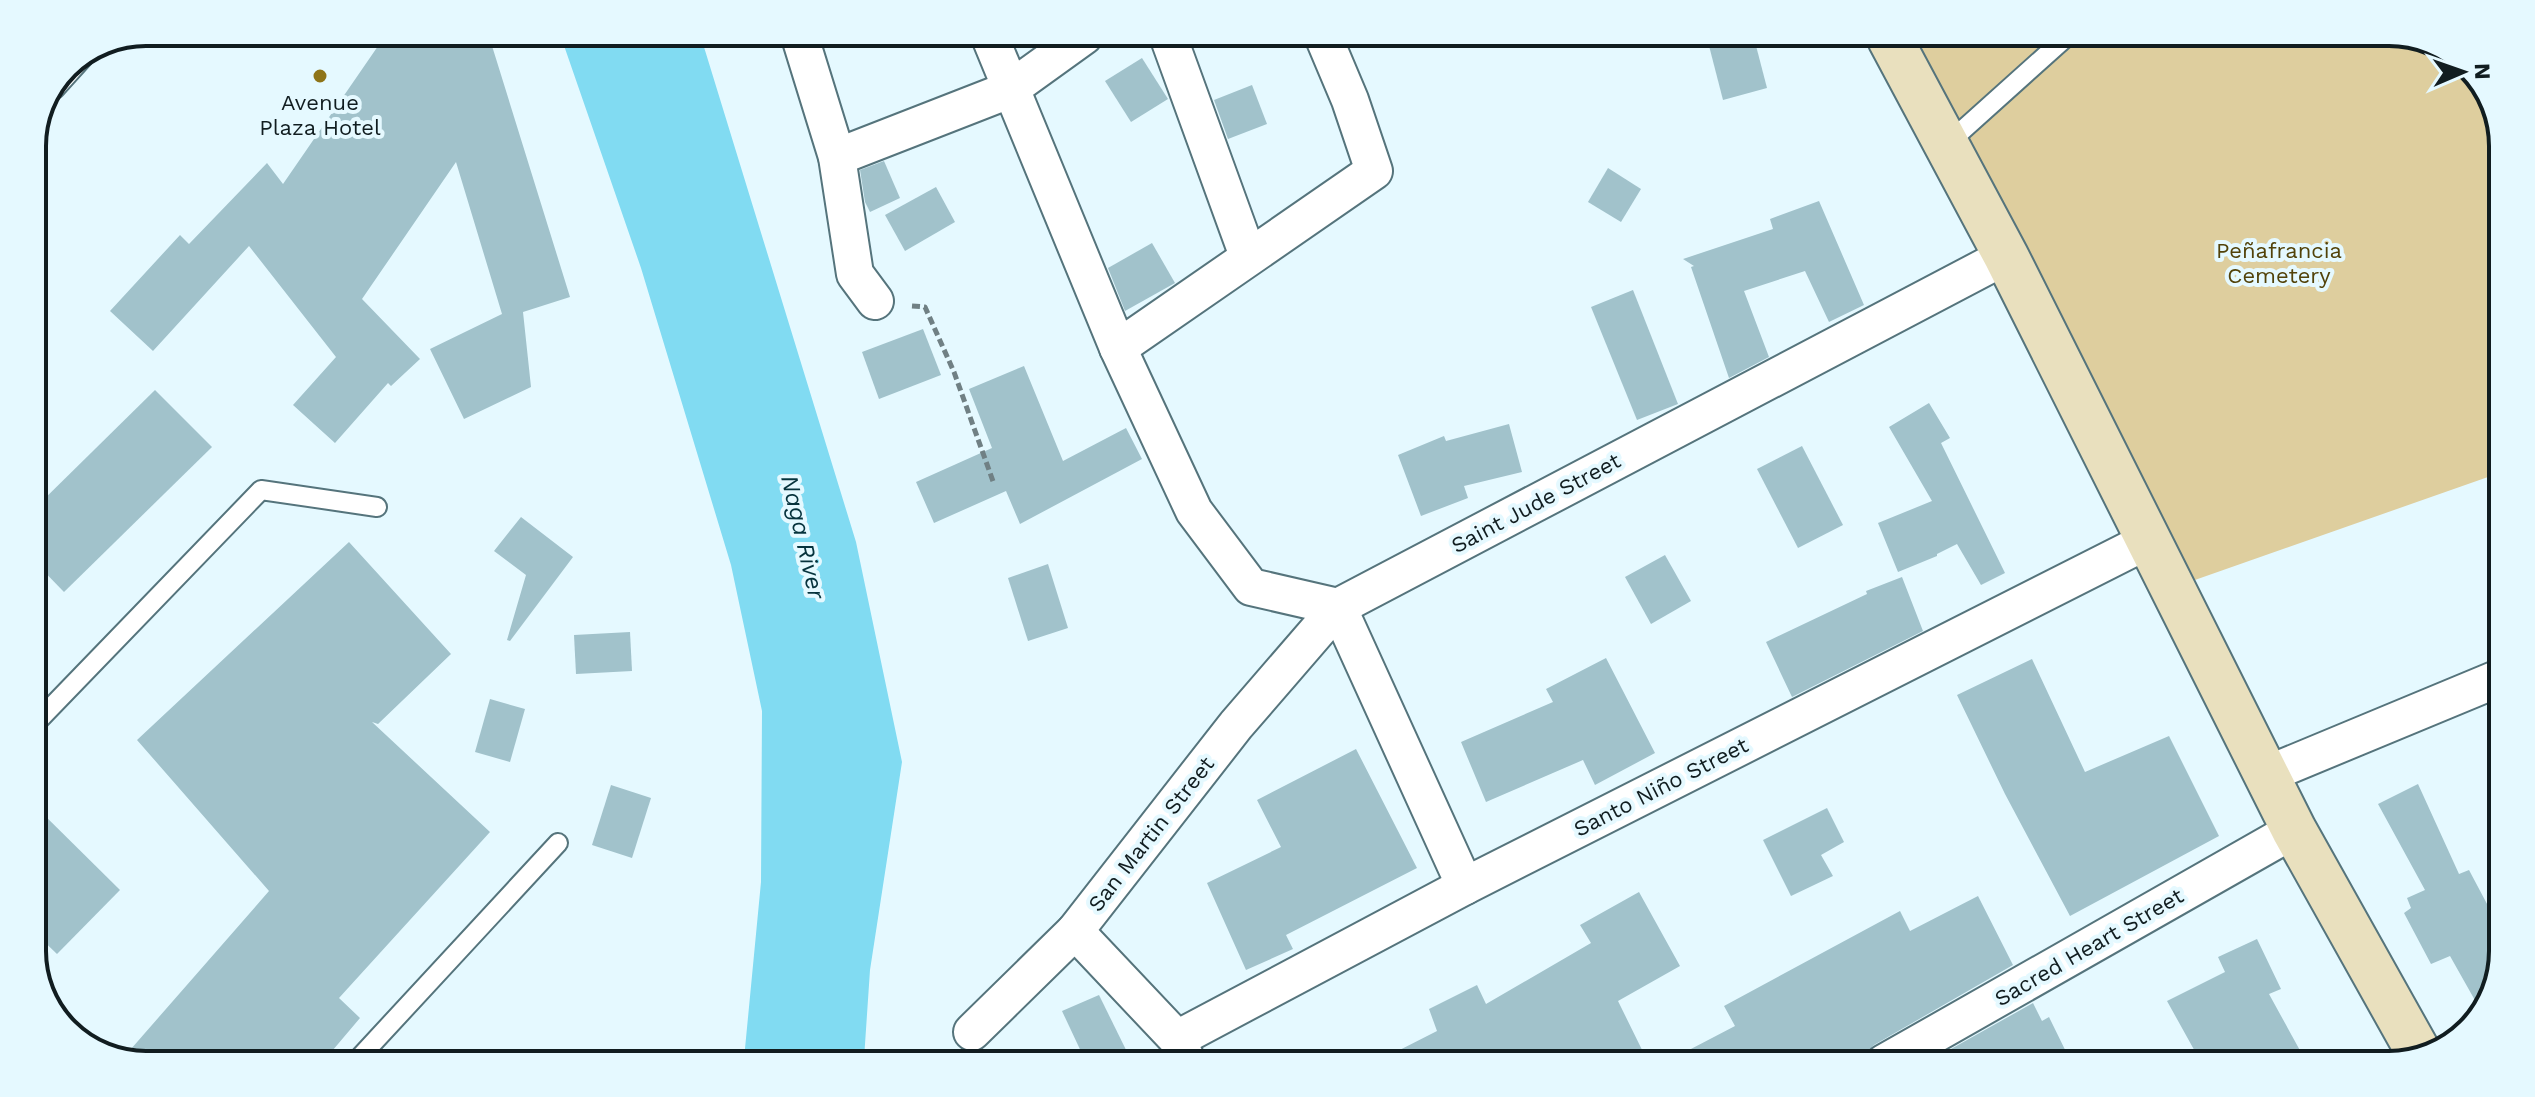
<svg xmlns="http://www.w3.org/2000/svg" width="2535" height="1097" font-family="'Work Sans',sans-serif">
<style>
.green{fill:#dece9e}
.water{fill:#81dbf2}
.building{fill:#a1c2cb}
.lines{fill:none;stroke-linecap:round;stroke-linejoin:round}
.service-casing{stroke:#55747c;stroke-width:22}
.minor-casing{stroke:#55747c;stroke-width:40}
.secondary-casing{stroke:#55747c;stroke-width:48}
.path{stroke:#708084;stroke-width:5;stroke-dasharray:8 4;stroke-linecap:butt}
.service{stroke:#fff;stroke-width:18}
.minor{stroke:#fff;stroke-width:36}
.secondary{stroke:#e9e0be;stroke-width:44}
.poi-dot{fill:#8e7418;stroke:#e5f9ff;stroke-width:3}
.labels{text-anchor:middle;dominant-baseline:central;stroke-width:8;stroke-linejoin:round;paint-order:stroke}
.poi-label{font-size:22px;fill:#111d20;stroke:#e5f9ff}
.park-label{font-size:22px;fill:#524209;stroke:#e5f9ff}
.street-label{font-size:22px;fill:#111d20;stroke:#e5f9ff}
.water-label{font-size:24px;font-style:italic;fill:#06333d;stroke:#e5f9ff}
.rim{fill:none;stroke:#111d20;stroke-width:4}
</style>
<rect width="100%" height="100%" fill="#e5f9ff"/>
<polygon class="green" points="1910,39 2432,41 2480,77 2503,139 2500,442 2488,477 2192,581 1970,142"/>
<polygon class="water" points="560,34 700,34 856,542 902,762 870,970 864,1059 744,1059 761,882 762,711 731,565 641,268"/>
<g class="building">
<polygon points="387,33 488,33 570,297 523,312 531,387 464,419 430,349 502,314 456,162 362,299 420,359 391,386 388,383 335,443 293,405 336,357 249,246 153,351 110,311 180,235 189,244 267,163 283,184"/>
<polygon points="1707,38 1754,38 1767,88 1723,100"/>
<polygon points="1142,58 1168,99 1131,122 1105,81"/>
<polygon points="1252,85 1267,124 1228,139 1214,100"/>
<polygon points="884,161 900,198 870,212 865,202 860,170"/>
<polygon points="1608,168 1641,189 1621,222 1588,202"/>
<polygon points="936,187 955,222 905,251 885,215"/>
<polygon points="1819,201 1864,305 1829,322 1805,271 1744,291 1769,357 1729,378 1691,267 1694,266 1683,259 1773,229 1770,219"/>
<polygon points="1152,243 1175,283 1125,311 1108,268"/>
<polygon points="1633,290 1678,404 1637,420 1591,307"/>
<polygon points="923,329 941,375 879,399 862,352"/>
<polygon points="1024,366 1063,461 1126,428 1142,459 1020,524 1006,491 934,523 916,482 992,448 969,389"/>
<polygon points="155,390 212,447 64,592 32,559 32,511"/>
<polygon points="1929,403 1950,438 1941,443 2005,573 1981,585 1957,544 1937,554 1937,556 1898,572 1878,523 1932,501 1889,427"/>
<polygon points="1509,424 1522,472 1464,486 1468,498 1421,516 1398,455 1444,436 1446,441"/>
<polygon points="1802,446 1843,525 1798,548 1757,469"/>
<polygon points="521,517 573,557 510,641 507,640 526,575 494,551"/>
<polygon points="349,542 451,654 378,724 372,722 490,832 339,998 360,1018 327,1057 124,1057 269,891 137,740"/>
<polygon points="1665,555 1691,601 1651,624 1625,577"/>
<polygon points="1048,564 1068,628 1028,641 1008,578"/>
<polygon points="1902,577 1923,631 1792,697 1766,642 1867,594 1866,591"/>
<polygon points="630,632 632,671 576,674 574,635"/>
<polygon points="1606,658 1655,753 1595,785 1583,760 1486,802 1461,742 1553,702 1546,689"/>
<polygon points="2032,659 2085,772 2169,736 2219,836 2070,916 2005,794 1957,695"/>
<polygon points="490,699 525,709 510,762 475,752"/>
<polygon points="1356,749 1417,868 1286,935 1293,949 1246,970 1207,883 1281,847 1257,800"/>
<polygon points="2418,784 2459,874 2469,870 2495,919 2494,994 2481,1011 2450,956 2431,964 2404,913 2411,908 2407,898 2425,890 2378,804"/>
<polygon points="611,785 651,798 632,858 592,845"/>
<polygon points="32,803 120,890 57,954 32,930"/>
<polygon points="1827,808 1844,842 1821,855 1833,876 1791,896 1763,840"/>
<polygon points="1639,892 1680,966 1618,1001 1648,1062 1378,1061 1437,1031 1429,1009 1477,985 1486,1004 1591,943 1580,925"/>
<polygon points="1978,896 2013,965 1874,1045 1866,1053 1863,1063 1666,1062 1735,1026 1724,1006 1900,911 1910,931"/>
<polygon points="2257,939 2281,989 2269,994 2308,1065 2202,1064 2167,1001 2225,972 2218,957"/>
<polygon points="1099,995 1131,1060 1085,1060 1062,1011"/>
<polygon points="2033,1003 2042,1021 2049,1017 2072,1064 1926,1063"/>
</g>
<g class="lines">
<g class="service-casing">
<g id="service">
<polyline points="55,89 83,58"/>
<polyline points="1946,145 2064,39"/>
<polyline points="32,727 261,490 377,507"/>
<polyline points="360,1057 558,843"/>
</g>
</g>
<g class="minor-casing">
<g id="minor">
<polyline points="799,34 837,157 855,274 875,301"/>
<polyline points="989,35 1118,348 1194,511 1251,587 1338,607"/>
<polyline points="1168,36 1248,256"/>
<polyline points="837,157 1009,90 1084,36"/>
<polyline points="1118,348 1374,171 1350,100 1323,36"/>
<polyline points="1338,607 1465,886"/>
<polyline points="2268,774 2497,679"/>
<polyline points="972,1032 1075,931"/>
<polyline points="1177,1039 1465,886 2147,541"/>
<polyline points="1187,1061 1177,1039 1075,931 1236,725 1338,607 2006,256"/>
<polyline points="1884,1063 2294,830"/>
</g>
</g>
<g class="secondary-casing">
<polyline id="secondary" points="1890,39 2006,256 2294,830 2420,1055"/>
</g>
<polyline class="path" points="912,306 925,307 954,372 994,484"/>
<use href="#service" class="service"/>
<use href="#minor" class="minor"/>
<use href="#secondary" class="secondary"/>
</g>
<circle class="poi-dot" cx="320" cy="76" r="8"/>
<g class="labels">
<g class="poi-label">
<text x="320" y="102">Avenue<tspan x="320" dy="25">Plaza Hotel</tspan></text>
</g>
<g class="park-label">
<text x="2279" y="250">Peñafrancia<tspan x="2279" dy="25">Cemetery</tspan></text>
</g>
<g class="street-label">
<text transform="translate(1536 503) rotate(-28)">Saint Jude Street</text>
<text transform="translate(1661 787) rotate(-27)">Santo Niño Street</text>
<text transform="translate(1151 834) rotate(-52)">San Martin Street</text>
<text transform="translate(2089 947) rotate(-30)">Sacred Heart Street</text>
</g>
<g class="water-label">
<text transform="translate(803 537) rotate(77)">Naga River</text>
</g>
</g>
<path d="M0 0H2535V1097H0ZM146 46H2389A100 100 0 0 1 2489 146V951A100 100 0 0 1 2389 1051H146A100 100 0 0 1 46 951V146A100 100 0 0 1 146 46Z" fill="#e5f9ff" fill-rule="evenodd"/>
<path class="rim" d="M146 46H2389A100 100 0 0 1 2489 146V951A100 100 0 0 1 2389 1051H146A100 100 0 0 1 46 951V146A100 100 0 0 1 146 46Z"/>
<g transform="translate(2463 72) rotate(88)" stroke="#e5f9ff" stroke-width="6" paint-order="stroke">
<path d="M0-6L14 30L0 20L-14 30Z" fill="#111d20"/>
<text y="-12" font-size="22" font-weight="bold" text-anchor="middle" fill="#111d20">N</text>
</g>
</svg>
